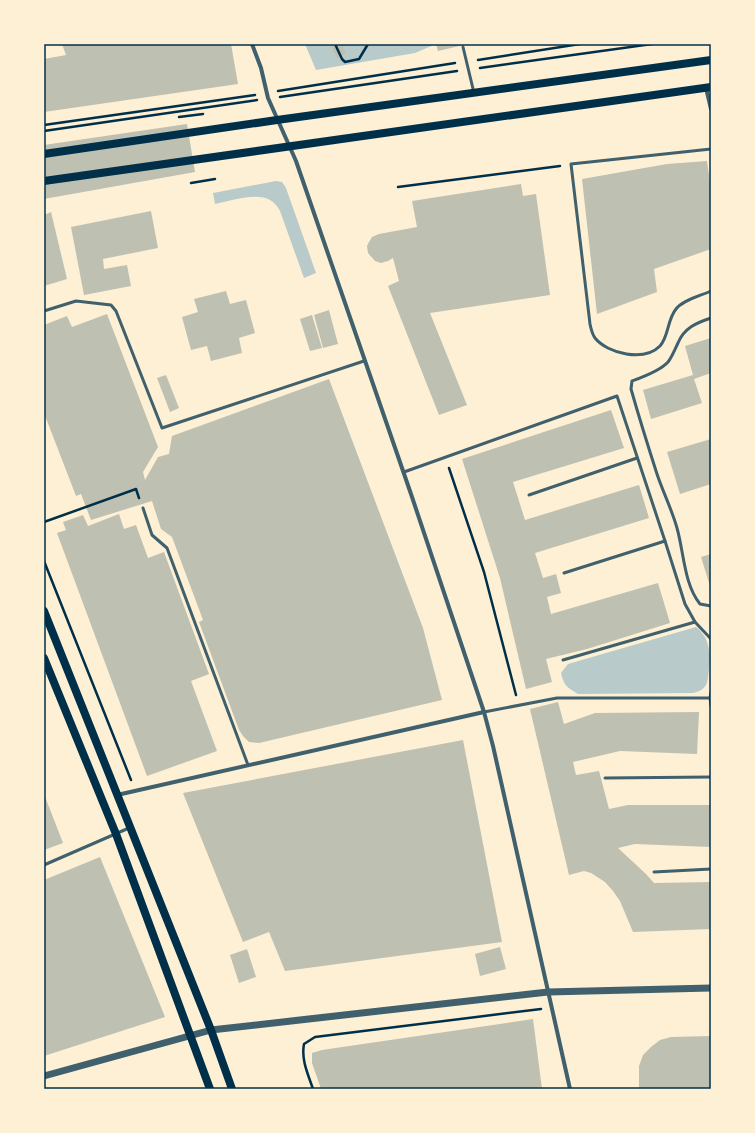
<svg xmlns="http://www.w3.org/2000/svg" width="755" height="1133" font-family="'Space Grotesk',sans-serif">
<style>
.green{fill:#b9caca}
.building{fill:#bec0b2}
.lines{fill:none;stroke-linecap:round;stroke-linejoin:round}
.path{stroke:#003049;stroke-width:2.5}
.service{stroke:#3f606c;stroke-width:3}
.minor{stroke:#3f606c;stroke-width:4}
.tertiary{stroke:#3f606c;stroke-width:7}
.secondary{stroke:#003049;stroke-width:8}
.neatline{fill:none;stroke:#003049;stroke-width:1.5}
</style>
<rect width="100%" height="100%" fill="#fdf0d5"/>
<g class="green">
<polygon points="305,44 436,44 415,53 316,70"/>
<path d="M276,181L282,182L286,188L316,273L304,278L280,211C278,207 275,203 270,200C257,192 230,201 215,204L213,193Z"/>
<path d="M696,627C710,638 711,654 709,670C708,675 708,681 706,685C703,690 698,692 693,693L578,694C567,687 564,686 561,673L568,664Z"/>
</g>
<g class="building">
<polygon points="62,44 231,44 238,84 44,112 44,59 66,55"/>
<polygon points="330,44 342,44 346,53 337,58"/>
<polygon points="436,44 463,44 464,45 438,51"/>
<polygon points="187,124 195,172 44,199 44,145"/>
<polygon points="707,161 711,190 711,249 654,269 657,292 597,314 582,179 667,164"/>
<polygon points="521,184 523,196 536,194 550,295 430,313 467,405 439,415 388,286 399,281 393,258 388,261 381,263 375,261 368,253 367,246 369,242 372,237 379,234 417,227 412,201"/>
<polygon points="151,211 158,248 103,259 104,269 127,265 131,286 84,295 71,227"/>
<polygon points="51,212 67,279 44,286 44,215"/>
<polygon points="226,291 230,304 246,300 255,333 239,338 242,353 211,361 207,346 191,350 182,317 198,312 194,299"/>
<polygon points="329,310 338,344 323,348 314,315"/>
<polygon points="107,314 158,447 143,472 145,480 158,457 169,454 172,436 329,379 423,628 442,700 259,743 249,742 243,736 239,730 199,622 203,620 172,537 161,529 152,501 91,520 81,494 76,496 44,413 44,325 67,316 72,327"/>
<polygon points="312,315 322,348 310,351 300,319"/>
<polygon points="711,338 711,373 694,379 702,403 651,419 643,390 693,375 685,346"/>
<polygon points="166,375 179,408 170,412 157,378"/>
<polygon points="611,410 624,448 513,482 525,520 639,485 649,518 535,553 543,578 556,574 561,593 547,597 551,614 658,583 670,623 587,649 546,659 552,682 526,689 500,578 462,459"/>
<polygon points="711,439 711,484 680,494 667,452"/>
<polygon points="119,514 124,529 136,525 148,558 164,552 209,674 191,681 217,751 147,776 57,533 66,530 63,522 83,515 88,526"/>
<polygon points="711,554 711,589 701,557"/>
<polygon points="558,702 564,724 595,713 699,712 697,754 620,751 573,762 576,775 599,771 609,809 628,805 711,805 711,847 635,844 618,848 646,874 654,883 711,882 711,929 633,932 620,901 613,891 605,882 591,873 584,871 569,875 530,709"/>
<polygon points="463,740 502,942 285,971 269,932 243,942 183,793"/>
<polygon points="44,794 63,843 44,850"/>
<polygon points="100,857 165,1017 44,1056 44,880"/>
<polygon points="500,947 506,969 480,976 475,954"/>
<polygon points="247,949 256,977 239,983 230,955"/>
<polygon points="533,1019 542,1089 321,1089 312,1063 312,1053 322,1050"/>
<polygon points="711,1036 711,1089 639,1089 639,1066 643,1055 651,1047 660,1040 671,1037"/>
</g>
<g class="lines">
<g class="path">
<polyline points="335,44 342,59 345,62 359,59 368,44"/>
<polyline points="478,60 580,44"/>
<polyline points="480,68 652,44"/>
<polyline points="278,91 455,63"/>
<polyline points="280,97 457,71"/>
<polyline points="179,117 203,114"/>
<polyline points="44,125 255,95"/>
<polyline points="44,131 257,100"/>
<polyline points="191,183 215,179"/>
<polyline points="398,187 560,166"/>
<polyline points="449,468 484,572 516,695"/>
<polyline points="44,522 136,489 139,498"/>
<polyline points="44,561 131,780"/>
<path d="M313,1089C308,1074 301,1060 304,1044L315,1037L541,1009"/>
</g>
<g class="service">
<polyline points="463,47 474,93"/>
<path d="M711,149L571,164L590,324C591,329 592,334 595,338C608,354 644,362 660,346C669,336 667,320 676,309C683,300 700,296 711,291"/>
<polyline points="44,311 76,301 111,305 116,311 162,428 364,361"/>
<path d="M711,318C696,323 684,328 678,343C675,349 672,357 668,362C660,371 643,377 632,381L631,389C639,417 648,446 657,474C663,492 672,510 677,528C684,553 684,584 700,604L711,606"/>
<polyline points="404,472 617,396 665,541 685,604 695,622 711,639"/>
<polyline points="529,495 637,458"/>
<polyline points="143,508 152,535 167,548 248,765"/>
<polyline points="564,573 665,541"/>
<polyline points="563,660 695,622"/>
<polyline points="711,692 710,698 711,706"/>
<polyline points="484,712 557,698 710,698"/>
<polyline points="605,778 711,777"/>
<polyline points="44,865 129,828"/>
<polyline points="654,872 711,869"/>
</g>
<g class="minor">
<polyline points="252,44 261,68 268,98 296,161 411,494 484,712 493,746 570,1089"/>
<polyline points="706,88 711,109"/>
<polyline points="117,795 484,712"/>
</g>
<polyline class="tertiary" points="44,1076 211,1030 548,992 711,988"/>
<g class="secondary">
<polyline points="44,154 277,120 711,60"/>
<polyline points="44,181 711,87"/>
<polyline points="44,611 211,1030 232,1089"/>
<polyline points="44,658 116,834 210,1089"/>
</g>
</g>
<rect width="755" height="1133" fill="none" stroke="#fdf0d5" stroke-width="90"/>
<rect x="45" y="45" width="665" height="1043" class="neatline"/>
</svg>
